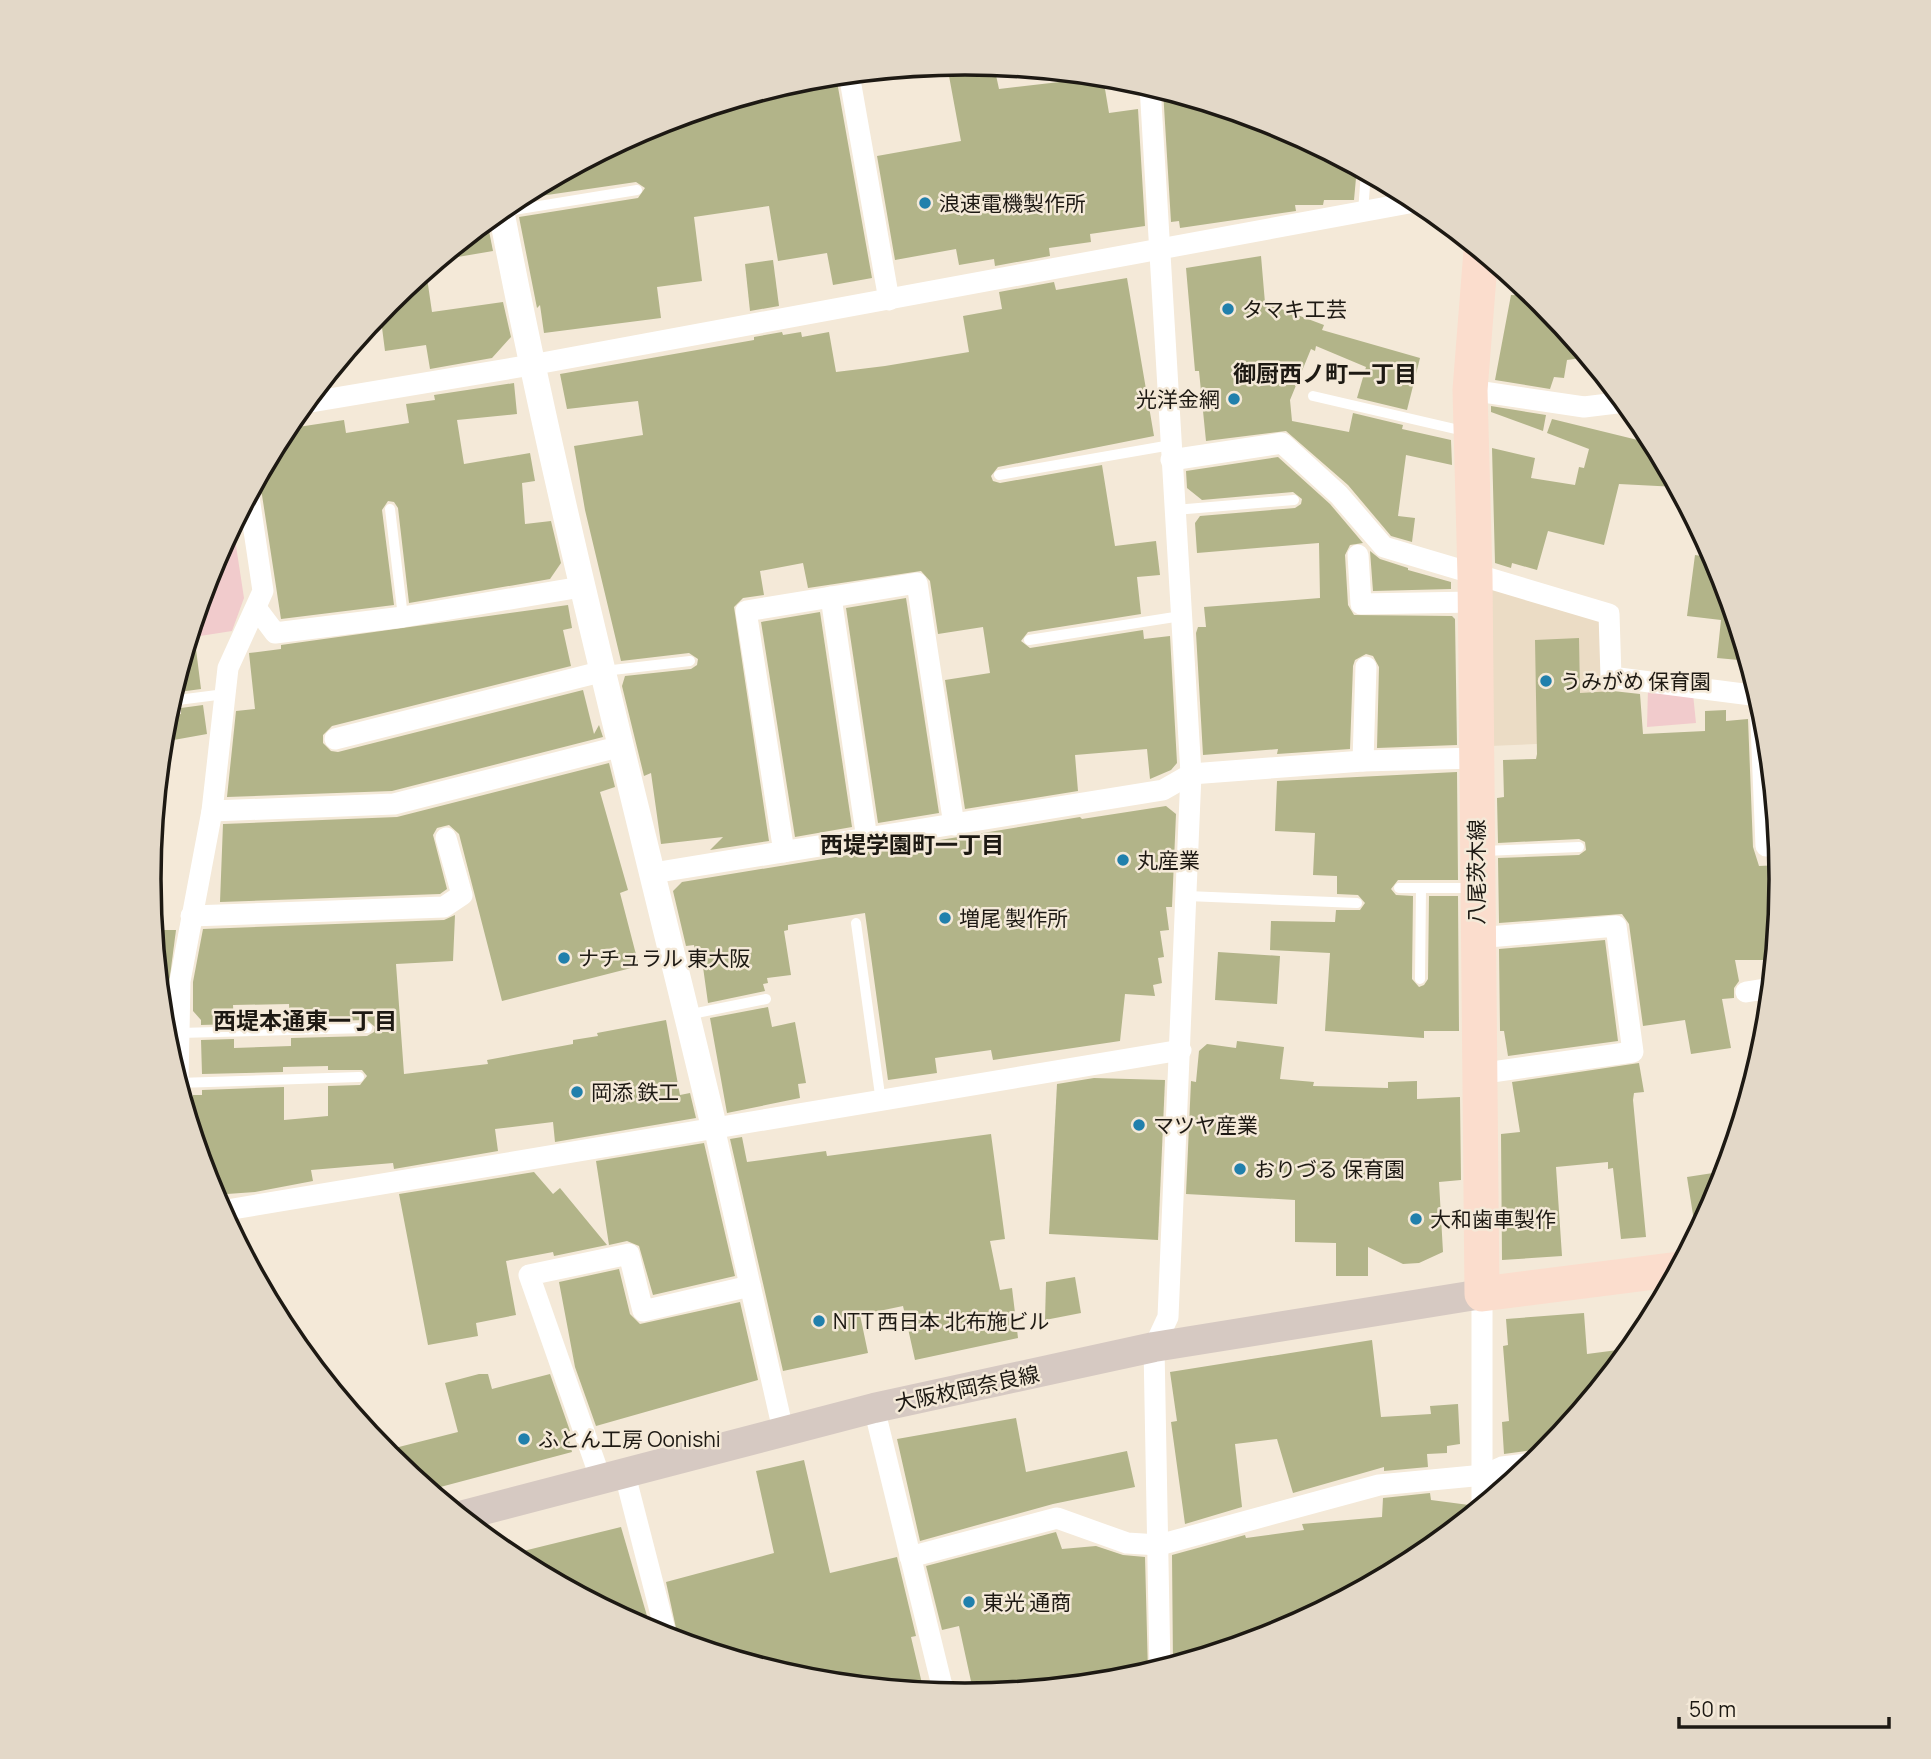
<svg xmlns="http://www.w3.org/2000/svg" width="1931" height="1759" font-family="Manrope,'Noto Sans JP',sans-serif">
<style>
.built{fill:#ebdcc5}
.green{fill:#f1cbcc}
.building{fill:#b2b489}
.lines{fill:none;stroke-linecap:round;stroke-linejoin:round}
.service{stroke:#fff;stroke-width:10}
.minor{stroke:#fff;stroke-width:21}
.tertiary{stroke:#fff;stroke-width:26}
.secondary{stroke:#d6c9c2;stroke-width:30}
.primary{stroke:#fbddcd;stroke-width:35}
.poi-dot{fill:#2180ac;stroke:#f4e9d8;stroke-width:2.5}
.labels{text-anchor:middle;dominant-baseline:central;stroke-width:5;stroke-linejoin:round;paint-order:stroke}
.poi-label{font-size:21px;fill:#1d1913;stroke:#f4e9d8;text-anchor:start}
.street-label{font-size:21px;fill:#1d1913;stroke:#f4e9d8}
.neighbourhood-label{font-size:23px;font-weight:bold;fill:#1d1913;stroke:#f4e9d8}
.rim{fill:none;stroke:#1d1913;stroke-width:3.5}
</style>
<rect width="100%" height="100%" fill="#f4e9d8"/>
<polygon class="built" points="1483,585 1602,622 1608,741 1490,746"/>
<g class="green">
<path d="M233,526L244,598L232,631L200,636C191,598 216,558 233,526Z"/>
<polygon points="1648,688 1693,694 1696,723 1647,727"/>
</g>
<g class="building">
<polygon points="966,63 994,66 999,89 1103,77 1109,113 1138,109 1145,226 1090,234 1091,242 1049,248 1050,256 995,266 994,259 959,265 956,249 895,260 877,156 961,141 947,65"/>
<polygon points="836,76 872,278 833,285 827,253 778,261 769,206 694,217 702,281 657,287 661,318 544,333 540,305 537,308 519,217 638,198 645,188 636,182 513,200 653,125 744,97 745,103 798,92 796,82"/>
<polygon points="1163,90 1278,125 1357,167 1354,200 1324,200 1323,205 1295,205 1296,211 1180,228 1179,221 1171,222"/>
<polygon points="487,221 493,251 440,260"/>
<polygon points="1261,256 1265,303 1324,325 1322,330 1420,358 1407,410 1357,398 1366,367 1316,346 1315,351 1311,349 1290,400 1292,421 1349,432 1353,413 1403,425 1402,429 1451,440 1452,465 1406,455 1398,516 1415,518 1412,542 1391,536 1348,485 1286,431 1206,441 1199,371 1195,371 1186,268"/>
<polygon points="773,260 779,306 750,311 745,264"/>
<polygon points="426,271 432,312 503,302 511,337 492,358 430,369 426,345 385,351 380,312"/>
<polygon points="1127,278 1154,436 998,467 991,476 993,481 1000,483 1102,465 1115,546 1156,541 1160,575 1137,577 1141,614 1028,632 1021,641 1030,648 1143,630 1144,639 1170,636 1177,763 1171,770 1150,779 1147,749 1075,755 1078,791 965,809 945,680 990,673 983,627 938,634 930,581 921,571 808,588 803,563 760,571 764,595 743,598 734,607 769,841 710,850 723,837 661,844 651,773 644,776 622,686 625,676 691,669 697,665 698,659 689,653 621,661 585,510 574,446 643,435 638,401 567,409 560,374 754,340 754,337 782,332 783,335 801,332 802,337 829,332 836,372 885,366 969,352 963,316 1002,309 999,292 1054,282 1056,290"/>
<polygon points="1511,295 1536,296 1588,357 1567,360 1564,378 1554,377 1550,389 1495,380"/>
<polygon points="514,383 517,414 457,420 464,464 530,453 535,481 522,483 525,524 551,521 561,563 550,579 409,603 398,508 394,502 388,501 382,510 394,605 281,619 262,495 256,484 285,429 344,420 346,433 409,423 406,404 435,400 434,395"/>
<polygon points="1491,406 1546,415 1543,431 1491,412"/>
<polygon points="1552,419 1654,444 1677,487 1619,484 1604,545 1548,531 1537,570 1512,563 1511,568 1495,563 1492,448 1535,458 1531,478 1575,485 1579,467 1584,468 1589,449 1547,433"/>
<polygon points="1278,457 1330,504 1363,543 1350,545 1345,555 1348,605 1354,615 1452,616 1455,619 1457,745 1377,748 1379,667 1373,656 1366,654 1355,660 1353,666 1350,749 1277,754 1278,749 1203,755 1196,633 1198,627 1206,627 1204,607 1320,598 1319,543 1197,553 1195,523 1200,516 1295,508 1301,504 1302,499 1293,492 1202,500 1187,488 1186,471"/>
<polygon points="1370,551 1380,559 1408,568 1408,570 1451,582 1451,589 1373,591"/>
<polygon points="1695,555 1715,558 1720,567 1741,637 1739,660 1717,658 1721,620 1687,616"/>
<polygon points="906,598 939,813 878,823 846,608"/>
<polygon points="568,605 572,628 563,630 571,666 332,726 323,735 323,743 331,751 338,752 583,690 594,734 599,725 603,737 392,791 227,797 236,711 255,709 249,653 281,649 281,645"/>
<polygon points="820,612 852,827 795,837 761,622"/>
<polygon points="193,625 201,689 179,692 178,678"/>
<polygon points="1579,638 1580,693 1613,691 1640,694 1643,734 1705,731 1705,711 1726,710 1726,721 1748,719 1753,847 1759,866 1780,865 1780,895 1774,956 1769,956 1769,960 1735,960 1739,981 1734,988 1734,998 1722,999 1731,1048 1691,1054 1685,1020 1643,1026 1629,924 1622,914 1499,923 1498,858 1579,855 1586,850 1585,842 1579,839 1498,843 1497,798 1504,797 1503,760 1536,759 1537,754 1535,640"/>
<polygon points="203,705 207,734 168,741 166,717 181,714 181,708"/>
<polygon points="609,763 615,787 600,792 628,890 620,893 639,966 502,1001 459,834 449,825 437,828 433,835 447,889 440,894 220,902 223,824 397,817"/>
<polygon points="1457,772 1458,880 1398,880 1391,889 1396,895 1413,896 1412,979 1419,987 1424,985 1428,979 1429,896 1458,896 1459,1031 1424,1031 1424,1038 1325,1031 1330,953 1270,950 1271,921 1335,922 1336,910 1360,910 1365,903 1358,895 1337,894 1337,876 1313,875 1315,833 1275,831 1277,781"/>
<polygon points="1166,806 1176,814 1172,907 1166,907 1169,930 1160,931 1164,957 1158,958 1162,983 1153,985 1155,996 1125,994 1120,1041 993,1060 991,1050 935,1058 937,1073 888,1080 865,913 788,925 788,930 784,931 791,975 767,978 768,983 763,984 765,991 708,1003 703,967 698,968 694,945 686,946 673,891 682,882 1080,817 1082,819"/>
<polygon points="455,915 453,961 396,964 404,1074 488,1064 487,1060 573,1044 573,1040 598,1036 597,1033 666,1020 680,1095 690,1093 696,1118 555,1142 553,1122 495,1129 498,1151 394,1169 393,1163 311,1170 313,1181 255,1192 213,1195 192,1130 193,1095 202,1095 202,1090 284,1087 284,1120 328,1116 328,1086 360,1085 367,1076 362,1070 328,1070 328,1066 283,1067 283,1072 202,1074 201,1040 234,1039 234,1048 291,1046 291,1038 367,1036 374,1032 375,1027 367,1020 290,1022 289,1004 233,1005 234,1024 201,1025 201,1020 193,1011 193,982 203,929 444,920"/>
<polygon points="154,930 176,930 167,999 161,999"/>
<polygon points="1605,940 1618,1041 1508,1056 1504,1031 1500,1031 1499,949"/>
<polygon points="1218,952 1280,956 1277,1004 1215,1000"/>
<polygon points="768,1007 772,1027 795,1022 806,1083 798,1084 800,1098 727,1113 710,1018"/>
<polygon points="1237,1041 1284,1047 1280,1079 1314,1082 1313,1086 1388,1088 1388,1082 1417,1081 1417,1099 1460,1097 1461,1180 1439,1182 1443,1252 1419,1263 1403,1264 1368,1247 1368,1276 1336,1276 1336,1243 1295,1242 1295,1200 1186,1194 1191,1081 1196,1082 1199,1051 1207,1044 1236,1048"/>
<polygon points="1639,1063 1644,1092 1634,1093 1633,1100 1646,1237 1621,1239 1613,1168 1608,1169 1608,1162 1556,1167 1562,1256 1502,1260 1501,1134 1520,1132 1512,1082"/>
<polygon points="1094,1078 1165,1080 1158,1240 1049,1234 1057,1084"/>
<polygon points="991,1134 1005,1239 990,1241 1000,1290 1012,1288 1018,1338 915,1360 903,1306 860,1315 868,1353 783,1371 730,1139 742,1137 747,1162 826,1151 827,1156"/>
<polygon points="704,1143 735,1276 653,1295 639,1246 627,1241 609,1245 596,1161"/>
<polygon points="1726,1171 1720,1192 1704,1222 1694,1221 1687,1177"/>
<polygon points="534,1172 553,1194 560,1188 607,1245 554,1256 553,1252 506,1261 516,1315 476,1323 478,1336 428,1345 399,1194"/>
<polygon points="619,1269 630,1314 640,1324 740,1302 758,1380 596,1426 575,1367 559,1282"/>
<polygon points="1075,1277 1081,1313 1045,1320 1046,1282"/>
<polygon points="1584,1313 1587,1354 1633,1348 1545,1454 1534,1450 1504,1454 1502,1422 1509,1421 1503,1346 1508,1345 1506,1319"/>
<polygon points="1372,1340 1381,1417 1431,1414 1430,1406 1458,1404 1460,1444 1447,1446 1447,1453 1427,1454 1428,1467 1384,1471 1384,1467 1293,1493 1277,1439 1235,1444 1242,1507 1185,1524 1171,1422 1177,1421 1170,1372"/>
<polygon points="479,1374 488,1374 492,1389 550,1374 570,1431 567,1432 572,1452 429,1490 383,1451 458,1432 445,1383"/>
<polygon points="1016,1418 1026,1472 1127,1451 1135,1487 1053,1504 920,1541 897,1439"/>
<polygon points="804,1460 830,1573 897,1557 916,1636 911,1637 924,1692 806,1680 679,1642 666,1582 774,1553 756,1471"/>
<polygon points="1430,1493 1431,1500 1469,1505 1472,1515 1419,1559 1278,1634 1173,1666 1172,1555 1245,1535 1246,1538 1304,1530 1302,1524 1382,1517 1383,1498"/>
<polygon points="621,1527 652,1633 507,1555"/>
<polygon points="1056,1532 1062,1549 1096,1546 1123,1555 1145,1557 1148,1673 1124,1680 1070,1686 1070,1680 1025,1690 974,1695 959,1626 942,1630 926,1566"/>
</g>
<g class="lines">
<g class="service">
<polyline points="502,212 637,190"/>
<polyline points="1363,212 1366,172"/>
<polyline points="1313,396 1468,432"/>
<polyline points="999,475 1171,445"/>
<polyline points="390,509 403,617"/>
<polyline points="1175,510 1294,500"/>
<polyline points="1029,640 1181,616"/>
<polyline points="604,671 690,661"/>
<polyline points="170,701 225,694"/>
<polyline points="1484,851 1579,847"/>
<polyline points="1399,888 1474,888"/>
<polyline points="1187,896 1357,903"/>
<polyline points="856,923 881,1102"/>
<polyline points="1420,979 1421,888"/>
<polyline points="687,1015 766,999"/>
<polyline points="179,1033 367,1028"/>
<polyline points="178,1083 359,1077"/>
</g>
<g class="minor">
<polyline points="849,74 889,300"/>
<polyline points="1150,86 1191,774 1168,1317 1154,1347 1160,1670"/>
<polyline points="1470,390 1584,407 1625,402"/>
<polyline points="305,403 531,365 1420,201"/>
<polyline points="1171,460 1282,443 1339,495 1384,547 1609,614 1611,677 1759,696"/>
<polyline points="1358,555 1361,604 1474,602"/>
<polyline points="831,597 867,839"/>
<polyline points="257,609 275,633 403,617 581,587"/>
<polyline points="1760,699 1766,846 1779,846"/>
<polyline points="335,739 604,671"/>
<polyline points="1363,761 1366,667"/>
<polyline points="212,811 394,804 622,746"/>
<polyline points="784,852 746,611 917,583 954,825"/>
<polyline points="653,873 1163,790 1191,774 1363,761 1476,758"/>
<polyline points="191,916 444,907 462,895 446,838"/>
<polyline points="1477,938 1616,926 1633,1052 1478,1074"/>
<polyline points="1746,992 1771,988"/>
<polyline points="178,1083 180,981 212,811 228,668 263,591 249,497"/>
<polyline points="714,1127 783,1430"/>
<polyline points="221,1211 1181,1050"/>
<polyline points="1482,1294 1482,1507"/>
<polyline points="874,1408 944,1694"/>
<polyline points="624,1471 667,1638"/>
<polyline points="600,1477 529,1275 629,1254 643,1311 750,1286"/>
<polyline points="910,1557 1057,1518 1127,1543 1159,1545 1379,1485 1484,1475 1502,1467 1536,1463"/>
</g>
<path class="tertiary" d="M501,210C560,518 641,822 714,1127"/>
<polyline class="secondary" points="460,1516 874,1408 1154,1347 1482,1294"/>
<polyline class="primary" points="1481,251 1470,390 1475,576 1482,1294 1679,1269"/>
</g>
<g class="poi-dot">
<circle cx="925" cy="203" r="7"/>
<circle cx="1228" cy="309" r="7"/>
<circle cx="1234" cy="399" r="7"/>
<circle cx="1546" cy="681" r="7"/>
<circle cx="1123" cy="860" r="7"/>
<circle cx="945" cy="918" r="7"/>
<circle cx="564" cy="958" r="7"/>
<circle cx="577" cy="1092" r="7"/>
<circle cx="1139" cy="1125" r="7"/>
<circle cx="1240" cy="1169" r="7"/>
<circle cx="1416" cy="1219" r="7"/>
<circle cx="819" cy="1321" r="7"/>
<circle cx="524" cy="1439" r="7"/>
<circle cx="969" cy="1602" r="7"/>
</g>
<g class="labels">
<g class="poi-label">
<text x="939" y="203">浪速電機製作所</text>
<text x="1242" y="309">タマキ工芸</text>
<text x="1220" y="399" text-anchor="end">光洋金網</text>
<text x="1560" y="681">うみがめ 保育園</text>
<text x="1137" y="860">丸産業</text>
<text x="959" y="918">増尾 製作所</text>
<text x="578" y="958">ナチュラル 東大阪</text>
<text x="591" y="1092">岡添 鉄工</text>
<text x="1153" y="1125">マツヤ産業</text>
<text x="1254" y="1169">おりづる 保育園</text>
<text x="1430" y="1219">大和歯車製作</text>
<text x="833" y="1321">NTT 西日本 北布施ビル</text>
<text x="538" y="1439">ふとん工房 Oonishi</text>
<text x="983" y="1602">東光 通商</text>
</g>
<g class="street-label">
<text transform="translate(1476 872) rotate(-90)">八尾茨木線</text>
<text transform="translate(967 1388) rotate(-12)">大阪枚岡奈良線</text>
</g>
<g class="neighbourhood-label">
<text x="1325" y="373">御厨西ノ町一丁目</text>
<text x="912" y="844">西堤学園町一丁目</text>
<text x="305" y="1020">西堤本通東一丁目</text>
</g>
</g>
<path d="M0 0H1931V1759H0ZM161 879a804 804 0 1 1 1608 0a804 804 0 1 1-1608 0Z" fill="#e3d8c8" fill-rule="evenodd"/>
<path class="rim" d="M161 879a804 804 0 1 1 1608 0a804 804 0 1 1-1608 0Z"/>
<path d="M1679 1717v10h210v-10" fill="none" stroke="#1d1913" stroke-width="3.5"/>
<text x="1689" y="1717" font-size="21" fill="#1d1913" stroke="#f4e9d8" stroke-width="5" paint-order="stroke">50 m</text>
</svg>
